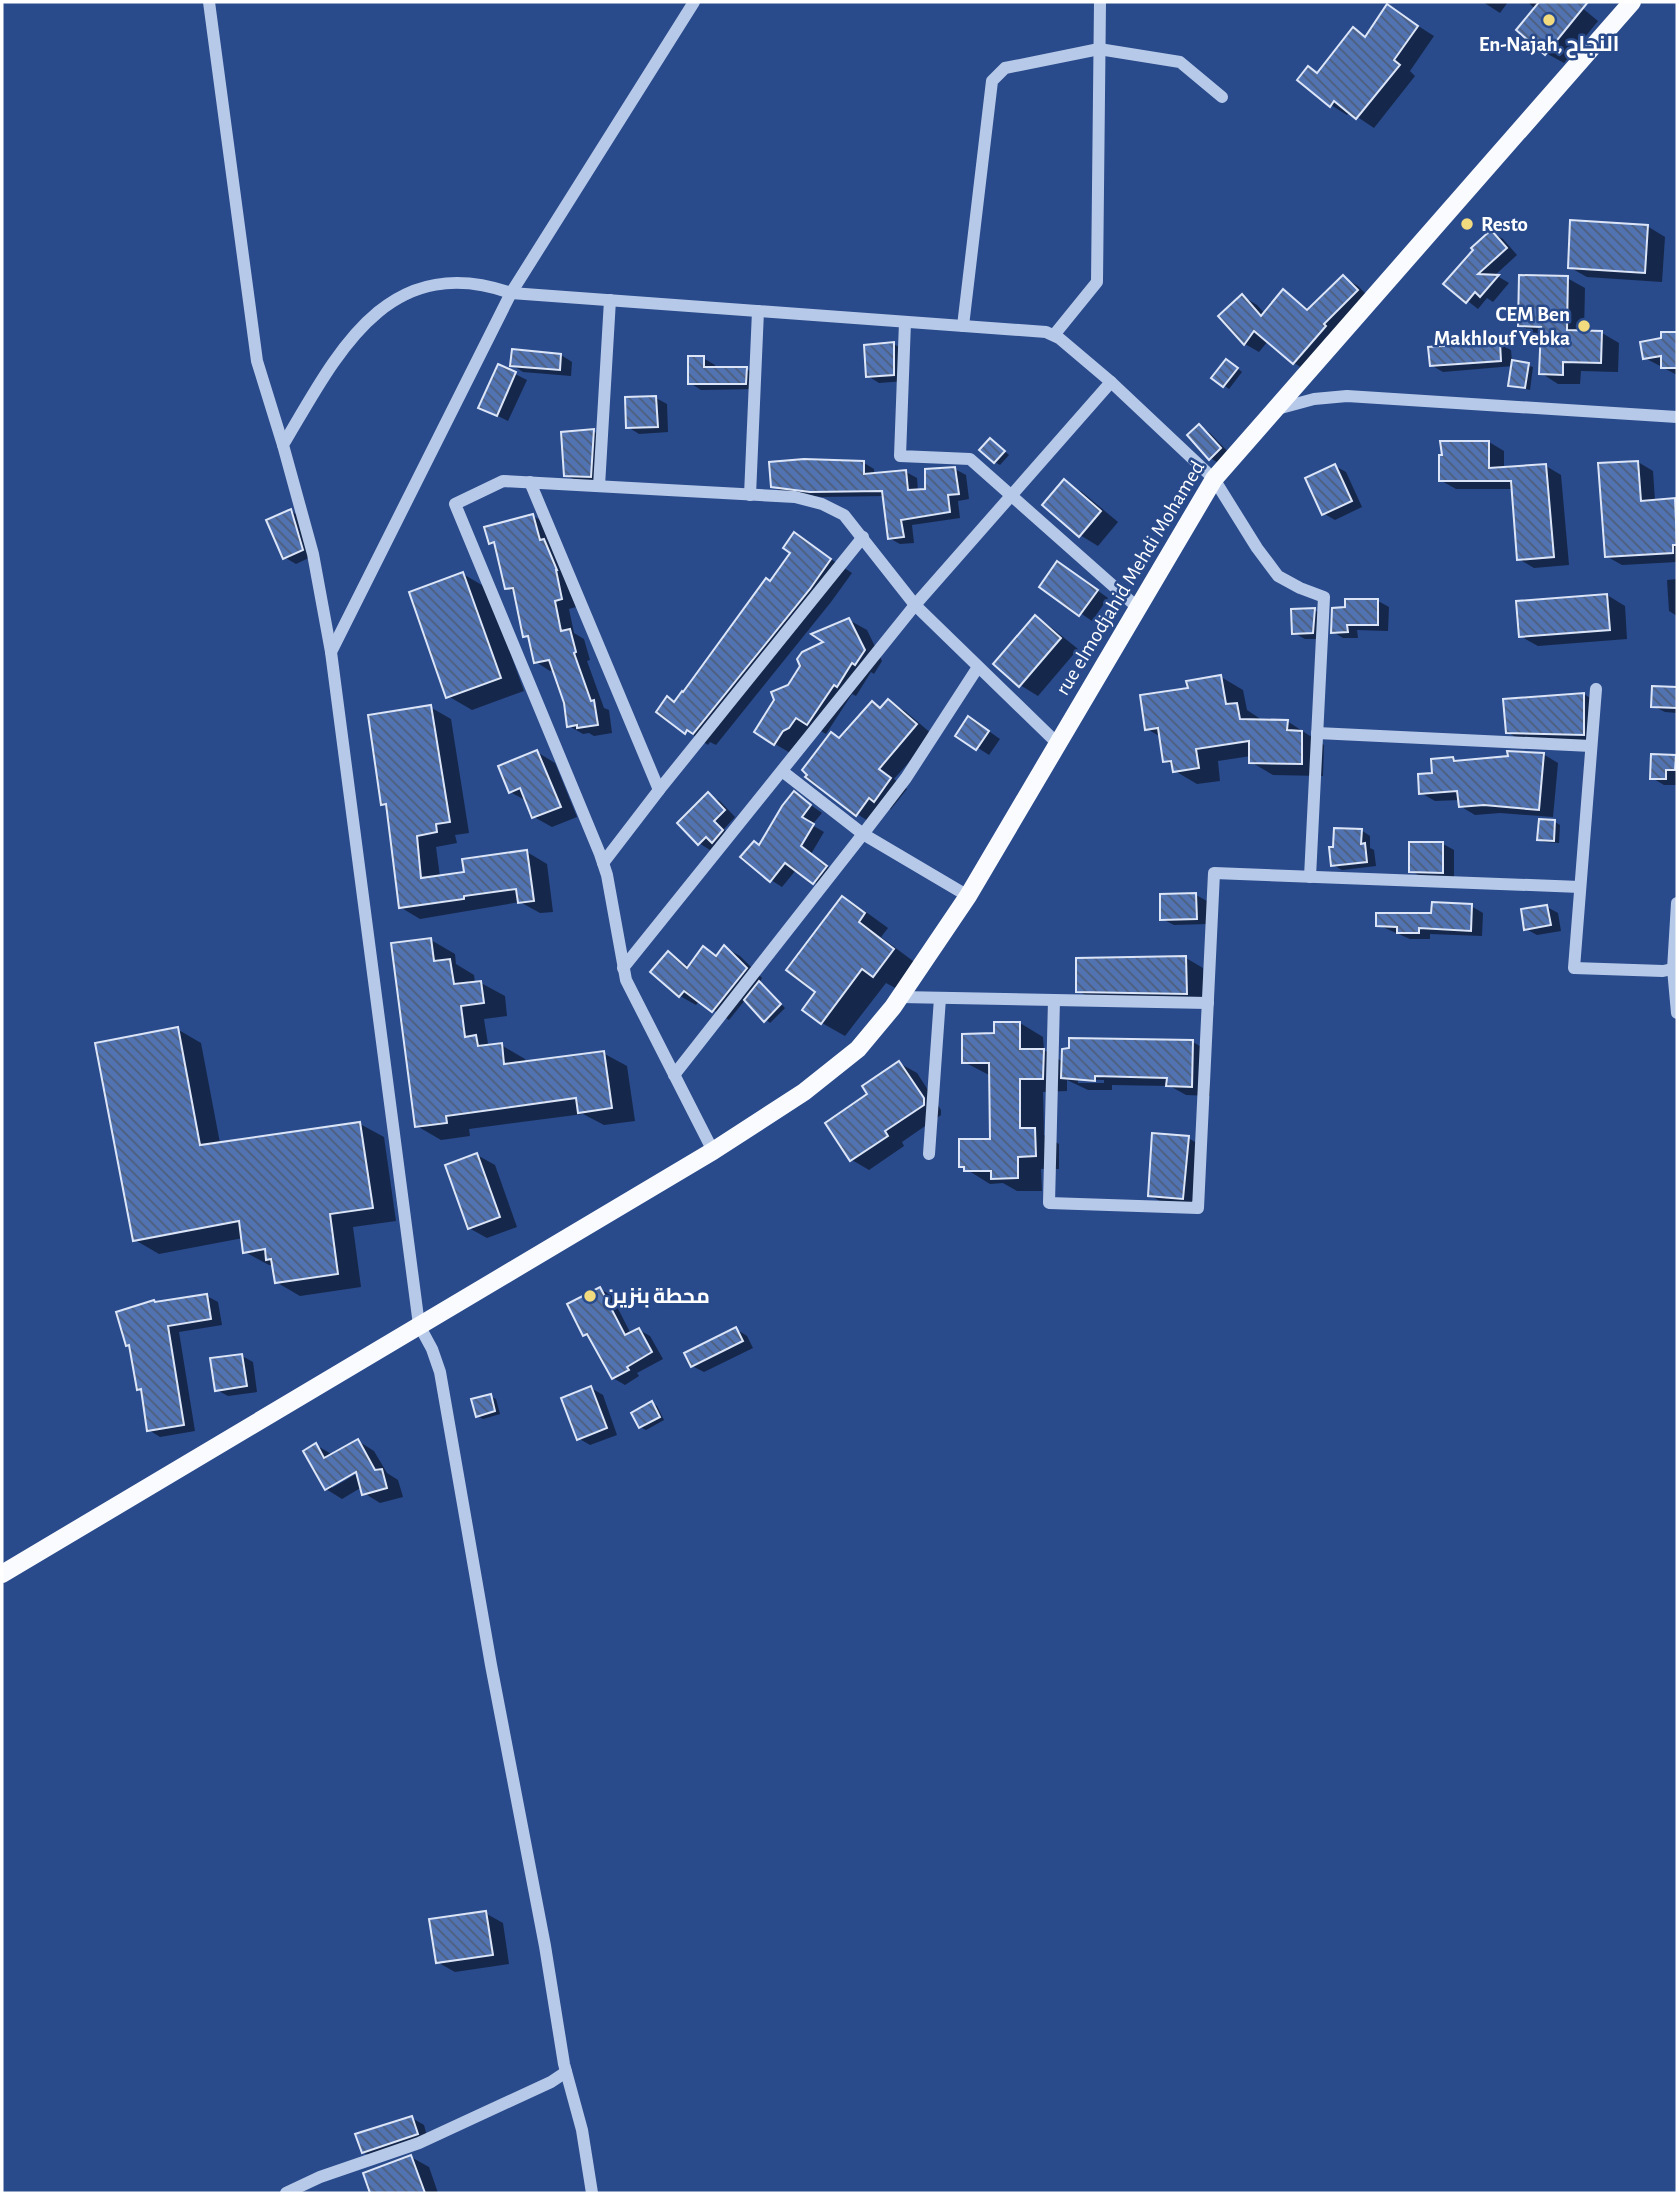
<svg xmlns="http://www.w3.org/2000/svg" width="1679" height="2195" font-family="'Alegreya Sans',Cairo,sans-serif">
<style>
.shadow{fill:#0007;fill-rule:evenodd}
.building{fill:url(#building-back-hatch);stroke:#dbe5f7;stroke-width:2}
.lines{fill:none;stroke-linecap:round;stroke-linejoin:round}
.minor{stroke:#b7c9e9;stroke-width:12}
.major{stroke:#fafbfe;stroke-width:18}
.poi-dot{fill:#f1db7e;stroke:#294a8b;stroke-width:2.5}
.labels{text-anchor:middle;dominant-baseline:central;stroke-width:5;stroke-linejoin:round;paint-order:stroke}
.poi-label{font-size:21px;font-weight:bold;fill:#fff;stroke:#294a8b;text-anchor:start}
.street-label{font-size:21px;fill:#fff;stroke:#294a8b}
</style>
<defs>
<pattern id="building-back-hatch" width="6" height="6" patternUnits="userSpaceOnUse" patternTransform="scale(1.75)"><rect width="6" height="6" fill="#5173b2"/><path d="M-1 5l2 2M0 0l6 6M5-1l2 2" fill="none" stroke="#4e5e7a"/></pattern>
</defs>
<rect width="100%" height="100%" fill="#294a8b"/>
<g class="shadow">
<polygon points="1483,2 1508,2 1500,13"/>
<polygon points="1528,2 1575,2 1598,21 1564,63 1546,53 1535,9"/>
<polygon points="1388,7 1434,36 1410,71 1415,76 1374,128 1350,112 1347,115 1331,105 1309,68 1318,74 1353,30 1366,37"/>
<polygon points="1647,226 1665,237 1662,282 1587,277 1569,267"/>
<polygon points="1491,232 1503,239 1517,255 1493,277 1499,277 1509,283 1493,302 1487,298 1478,309 1446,284"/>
<polygon points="1343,277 1358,286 1372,300 1309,372 1294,363 1268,341 1259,352 1245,344 1242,296 1257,305 1265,314 1283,292 1310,310"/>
<polygon points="1567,278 1585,288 1584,332 1602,333 1619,343 1618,372 1581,371 1580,384 1558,384 1541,373 1542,335 1537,335 1520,325"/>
<polygon points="1663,334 1677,334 1677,375 1645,358 1663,340"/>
<polygon points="894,344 905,351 905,381 879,383 868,376"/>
<polygon points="1499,344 1511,350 1512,362 1533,367 1530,390 1510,385 1513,366 1443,372 1431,365"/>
<polygon points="561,355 572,362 571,376 523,372 512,365"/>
<polygon points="703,358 715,365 715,369 746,369 758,375 757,389 701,390 690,383"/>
<polygon points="1232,364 1242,372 1229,389 1214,378"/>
<polygon points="499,366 527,380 508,421 492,413"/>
<polygon points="656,398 667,404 668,432 639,434 628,427"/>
<polygon points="1199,426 1210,433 1232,456 1222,465 1210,458"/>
<polygon points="593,431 605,438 602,483 577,481 566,475"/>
<polygon points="1489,442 1504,451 1504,469 1546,466 1561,475 1569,565 1534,568 1519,559 1513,489 1456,489 1440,480"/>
<polygon points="995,443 1009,455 1000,465 995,462"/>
<polygon points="1638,462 1653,471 1655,501 1677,500 1677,562 1622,565 1606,556"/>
<polygon points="864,463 874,469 874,475 906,472 917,478 918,491 926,491 955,469 966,475 969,499 958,501 960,518 912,525 914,543 900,544 889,538 885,496 822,497 783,492 772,486"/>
<polygon points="1335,466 1346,472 1362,507 1335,520 1323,513"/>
<polygon points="1064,482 1082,492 1118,522 1098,546 1080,535"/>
<polygon points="291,511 302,518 313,556 296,564 284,557"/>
<polygon points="533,516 548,524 576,607 569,609 574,633 584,639 590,660 587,661 604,708 609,710 612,733 594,736 589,733 583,734 569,726 565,702 554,670 550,671 536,662 530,639 525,635 516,593 507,588 497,546 490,542"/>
<polygon points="794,535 852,573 831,602 716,745 710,742 708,745 658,711 675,703 770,583 792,552"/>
<polygon points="1069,570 1108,598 1092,621 1041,586"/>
<polygon points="463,574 487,588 524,691 472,710 448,696"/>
<polygon points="1677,579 1677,616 1669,611 1667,580"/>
<polygon points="1607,595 1625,606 1627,639 1538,646 1520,636"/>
<polygon points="1347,600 1378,601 1389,607 1388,631 1357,630 1358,638 1343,638 1333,632 1347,609"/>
<polygon points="1314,610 1326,616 1324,639 1305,639 1294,633"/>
<polygon points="1035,617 1052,628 1078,649 1038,696 1020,685"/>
<polygon points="849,620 867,630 882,661 874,674 871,672 856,696 852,694 826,734 814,727 792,754 775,744 789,686"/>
<polygon points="1221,677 1243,690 1247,710 1259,718 1260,721 1287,721 1324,745 1323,776 1273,775 1251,762 1251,756 1218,761 1220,781 1197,784 1175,771 1174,766 1165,761 1161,737 1147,729 1190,689"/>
<polygon points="1654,687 1677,688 1677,713 1665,712 1653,706"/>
<polygon points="1584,694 1595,701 1595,741 1519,739 1507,732"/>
<polygon points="889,702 905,711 933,735 894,779 907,789 891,809 886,807 873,824 857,814 840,739 872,703 882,709"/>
<polygon points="430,707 451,719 469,833 455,835 457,843 436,847 440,877 466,874 527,852 547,864 553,912 540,913 520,902 420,919 400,907 388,807 383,804"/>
<polygon points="980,725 1000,739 989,755 958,735"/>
<polygon points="537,752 555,763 577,817 552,827 534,817 527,801 510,792"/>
<polygon points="1543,754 1558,763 1553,817 1500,813 1475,815 1460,806 1460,800 1435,801 1421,793 1453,759 1459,762"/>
<polygon points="1675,756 1677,758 1677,785 1664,785 1652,778"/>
<polygon points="794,793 822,813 812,825 824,832 811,854 837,874 825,889 796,870 782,887 771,880 760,846"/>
<polygon points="708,795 720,801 735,817 724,829 733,837 716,844 710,850 699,843"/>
<polygon points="1555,822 1560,825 1559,843 1544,842 1539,839"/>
<polygon points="1361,830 1370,836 1370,848 1374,850 1376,866 1342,870 1333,865"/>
<polygon points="1443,844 1454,850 1454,879 1422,877 1411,871"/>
<polygon points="1196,895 1207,901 1208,924 1174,925 1162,919"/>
<polygon points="843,898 866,912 888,928 881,937 917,964 897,989 886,983 845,1036 822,1023 818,992"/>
<polygon points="1471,906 1483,913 1482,936 1430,934 1430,939 1410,939 1378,925"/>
<polygon points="1547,907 1558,913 1561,931 1537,935 1526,929"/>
<polygon points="431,940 455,954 456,964 474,975 475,983 481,983 505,996 507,1016 484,1019 488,1044 491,1046 501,1045 525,1059 526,1063 603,1053 627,1066 635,1121 604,1125 583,1114 469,1129 470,1136 441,1140 417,1126"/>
<polygon points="724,947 740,956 762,978 759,983 785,1008 770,1023 745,1000 729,1020 699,1001 696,1005 680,996 668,954 690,967 704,949 717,957"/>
<polygon points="1186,958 1203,968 1204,1003 1096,1001 1078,991"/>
<path d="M1020,1023L1043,1037L1044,1050L1063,1062L1193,1042L1210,1052V1096L1186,1095L1170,1086L1112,1085V1090H1088L1067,1080V1091L1043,1092L1044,1135L1059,1144V1169H1041L1042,1191H1017L1003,1183L990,1184L961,1166L992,1140L991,1076L964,1062L996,1035ZM1078,1079L1104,1080V1083H1078Z"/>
<polygon points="177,1029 201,1043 220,1143 360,1124 384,1137 396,1221 353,1227 361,1287 300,1296 276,1282 274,1265 269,1265 245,1252 243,1238 159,1254 135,1240"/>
<polygon points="899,1063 917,1073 941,1110 941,1115 902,1142 904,1146 869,1170 852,1160 870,1094"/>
<polygon points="1188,1138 1206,1148 1200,1208 1167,1205 1149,1195"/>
<polygon points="477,1155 495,1165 517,1227 487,1238 469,1228"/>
<polygon points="600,1289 611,1295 631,1334 639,1330 650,1336 663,1359 637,1373 639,1376 625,1385 613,1378 591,1338 585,1335"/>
<polygon points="207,1296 218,1302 222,1325 179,1332 195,1431 160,1437 149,1430 143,1391 138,1389 131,1347 128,1345"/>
<polygon points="736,1329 747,1336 753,1348 704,1372 692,1366"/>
<polygon points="242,1356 253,1362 257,1392 228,1396 217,1390"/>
<polygon points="591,1388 603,1395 617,1435 590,1445 578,1438"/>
<polygon points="490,1396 496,1399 500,1414 483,1419 477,1416"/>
<polygon points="652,1403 657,1406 664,1420 646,1430 640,1427"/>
<path d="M358,1441L374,1451L387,1473L398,1480L403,1497L380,1503L364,1493L362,1487L342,1499L326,1489L316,1445L333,1455ZM363,1466L365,1469L332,1488V1484Z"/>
<polygon points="485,1913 503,1923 509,1964 455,1972 437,1962"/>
<polygon points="412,2118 424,2125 428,2140 374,2159 363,2152"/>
<polygon points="411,2157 429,2167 438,2193 372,2193 365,2174"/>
</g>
<g class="building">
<polygon points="1539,2 1588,2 1545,55 1516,30"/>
<polygon points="1387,4 1418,26 1394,60 1400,65 1356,119 1334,101 1330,107 1297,80 1308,66 1317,73 1353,27 1365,37"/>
<polygon points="1570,220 1648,225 1645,273 1568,268"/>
<polygon points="1491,230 1507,248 1478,274 1499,275 1480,297 1475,292 1466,303 1443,284 1473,250 1471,248"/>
<polygon points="1343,275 1358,290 1324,324 1326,326 1293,364 1254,331 1244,345 1218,316 1242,294 1261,316 1283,289 1307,310"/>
<polygon points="1519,275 1568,276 1567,330 1602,331 1601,363 1563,362 1563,375 1539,374 1541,327 1518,326"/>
<polygon points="1661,332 1677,332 1677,368 1661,368 1661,356 1643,359 1640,342 1661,338"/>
<polygon points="894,342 894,375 866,377 864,345"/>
<polygon points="1500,342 1501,361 1430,366 1428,347"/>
<polygon points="512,349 561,354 560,370 510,366"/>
<polygon points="688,356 704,356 704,367 747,367 746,384 688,384"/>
<polygon points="1226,359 1238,368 1223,387 1211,378"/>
<polygon points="1512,360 1529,363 1525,388 1508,386"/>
<polygon points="498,364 516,372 497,416 478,408"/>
<polygon points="656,396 658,427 626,428 625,397"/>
<polygon points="1199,424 1221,448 1209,460 1187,435"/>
<polygon points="594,429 591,477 564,476 561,432"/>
<polygon points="990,438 1005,451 994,463 979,450"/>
<polygon points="1440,441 1489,441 1489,468 1546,464 1554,557 1517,560 1511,481 1439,481 1439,455 1442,455"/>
<polygon points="804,459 864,461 864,474 906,470 908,490 925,489 925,469 955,467 959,494 948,495 950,512 901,520 904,537 888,539 882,491 810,492 771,487 769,462"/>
<polygon points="1638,461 1641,501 1675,498 1677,545 1673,545 1673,553 1605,557 1598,463"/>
<polygon points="1335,464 1352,501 1322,515 1305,478"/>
<polygon points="1064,479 1101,511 1079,537 1042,505"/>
<polygon points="291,509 303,550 283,559 266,520"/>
<polygon points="533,514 540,540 544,539 557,570 556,570 562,599 555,601 561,631 570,629 576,652 574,653 591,701 594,700 598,725 577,728 577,725 567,727 564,703 549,660 534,663 528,636 523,637 513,588 505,589 494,542 489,544 484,527"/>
<polygon points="794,532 831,559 810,589 693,734 687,730 685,734 656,712 667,696 674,702 682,691 683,692 766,578 770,581 790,553 783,548"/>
<polygon points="1057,561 1098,590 1079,616 1039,587"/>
<polygon points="463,572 501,678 446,698 409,592"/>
<polygon points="1607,594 1610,630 1519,637 1516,601"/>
<polygon points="1345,599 1378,599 1378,625 1347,625 1348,632 1331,633 1332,608 1345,607"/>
<polygon points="1315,608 1313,633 1292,634 1291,609"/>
<polygon points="1035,615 1061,638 1019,687 993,664"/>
<polygon points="849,618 865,650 855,665 852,663 837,687 834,685 807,725 796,718 789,728 783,731 774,745 754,732 774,700 771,692 788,685 800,666 797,659 802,652 823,642 811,634"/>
<polygon points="1221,675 1226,704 1237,703 1240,719 1288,720 1287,730 1302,731 1302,764 1249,763 1249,741 1196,749 1199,768 1173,772 1171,761 1163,762 1158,728 1145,730 1140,695 1188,688 1186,681"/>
<polygon points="1652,686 1677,687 1677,708 1651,707"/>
<polygon points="1584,693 1584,735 1506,733 1503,699"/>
<polygon points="888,699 917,724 879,769 891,778 874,802 869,798 856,816 805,777 807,775 802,770 831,732 839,738 872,701 880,708"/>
<polygon points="431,705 450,822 436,824 437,832 417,836 421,878 464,872 462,859 527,850 534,901 518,903 516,889 464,896 464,899 399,908 386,804 381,805 368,715"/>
<polygon points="968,716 989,731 976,750 955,736"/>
<polygon points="537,750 561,807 532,818 520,788 509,793 498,766"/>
<polygon points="1507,751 1544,753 1539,810 1484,805 1459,807 1457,791 1419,794 1418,774 1432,773 1431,759 1453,757 1454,761 1508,756"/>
<polygon points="1651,754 1676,755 1675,770 1666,770 1666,779 1650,779"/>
<polygon points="794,791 811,805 802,817 814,824 801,846 827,866 813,884 785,863 770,882 740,857 754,841 759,845 782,806"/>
<polygon points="708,792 725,810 714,821 723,830 712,843 706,837 698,845 677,823"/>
<polygon points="1539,819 1555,820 1554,841 1537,840"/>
<polygon points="1334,828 1362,829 1361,844 1365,843 1367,862 1331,866 1329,847 1333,847"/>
<polygon points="1409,842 1443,842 1443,873 1409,872"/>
<polygon points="1196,893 1197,919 1160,920 1160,894"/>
<polygon points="842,896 865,913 859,922 894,949 873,977 862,969 821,1024 802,1010 815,992 786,970"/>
<polygon points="1432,902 1472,904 1471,931 1419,928 1419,933 1397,933 1397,927 1376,926 1376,913 1431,913"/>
<polygon points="1547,905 1551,925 1524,930 1521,909"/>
<polygon points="431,938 434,961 450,959 454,984 481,981 484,1003 461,1006 465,1037 476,1035 478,1046 502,1043 504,1064 604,1051 612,1108 578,1113 576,1098 446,1116 447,1123 415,1127 391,943"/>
<polygon points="724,945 747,968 712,1012 684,991 679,997 650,972 668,951 687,968 703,946 716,956"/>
<polygon points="1186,956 1187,994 1076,992 1076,958"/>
<polygon points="759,981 781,1004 764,1022 744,1000"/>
<polygon points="994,1022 1020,1022 1020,1049 1044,1049 1043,1079 1020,1079 1020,1128 1035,1128 1036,1156 1018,1157 1018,1178 991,1179 991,1171 964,1171 964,1167 959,1167 959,1139 990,1139 989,1063 962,1063 962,1034 994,1033"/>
<polygon points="178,1027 200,1145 360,1122 373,1208 330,1214 338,1274 275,1283 271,1259 266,1260 265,1249 243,1253 239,1221 133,1241 95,1043"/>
<polygon points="1069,1038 1193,1040 1192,1087 1166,1086 1167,1078 1095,1076 1095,1081 1061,1078 1062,1049 1069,1048"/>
<polygon points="899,1061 924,1098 924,1105 885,1131 888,1136 850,1161 825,1123 867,1094 862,1086"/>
<polygon points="1152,1133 1189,1136 1183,1199 1148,1196"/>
<polygon points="477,1153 500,1217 468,1229 445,1165"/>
<polygon points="600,1287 625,1335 639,1328 652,1352 627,1367 629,1370 612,1379 587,1334 583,1336 567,1304"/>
<polygon points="207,1294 211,1319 168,1326 184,1425 147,1431 141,1389 137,1390 129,1345 126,1346 116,1312 154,1300 155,1302"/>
<polygon points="736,1327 743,1341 691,1367 684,1353"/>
<polygon points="242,1354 247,1386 215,1391 210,1358"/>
<polygon points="591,1386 607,1428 577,1440 561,1398"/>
<polygon points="491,1394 495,1411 476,1417 471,1399"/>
<polygon points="652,1401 660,1417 639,1428 631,1413"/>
<polygon points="358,1439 375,1470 382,1469 387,1488 362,1495 356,1472 325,1490 303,1451 316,1443 324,1458"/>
<polygon points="486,1911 493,1955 436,1963 429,1919"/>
<polygon points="412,2116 418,2134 362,2153 355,2134"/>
<polygon points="411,2155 425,2193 370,2193 363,2173"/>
</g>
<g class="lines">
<g class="minor">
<polyline points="209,2 257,361 283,445"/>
<polyline points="905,322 900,456 970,459 1137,607"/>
<polyline points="963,326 992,81 1005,68 1099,49 1180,62 1222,97"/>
<polyline points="1054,335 1097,282 1100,2"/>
<polyline points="1277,409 1314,399 1347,396 1677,417"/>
<polyline points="530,482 659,790"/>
<polyline points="599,486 610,300"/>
<polyline points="750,495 758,311"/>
<path d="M331,652L313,554L283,445C336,356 386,249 511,293L1046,332L1059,338L1111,382L1214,479L1257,548L1278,576L1300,588L1324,597L1310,877"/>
<polyline points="1596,689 1574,968 1663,971 1677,968"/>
<polyline points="1317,733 1591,746"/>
<polyline points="782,771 863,834 968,896"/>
<polyline points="603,863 659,790 863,537"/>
<polyline points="1677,903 1673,969 1677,1013"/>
<polyline points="623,968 915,605 1111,382"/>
<polyline points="900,997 1208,1003"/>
<polyline points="1054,1000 1049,1203 1198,1208 1214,873 1580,887"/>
<polyline points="674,1075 863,834 906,778 978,667"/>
<polyline points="713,1151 626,980 607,875 600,854 455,504 503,481 795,497 822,504 844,515 915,605 1057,743"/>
<polyline points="929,1154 940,998"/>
<polyline points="286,2193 320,2177 419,2143 551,2082 566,2072"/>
<polyline points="592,2193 582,2130 564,2064 545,1946 491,1665 440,1372 432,1349 419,1325 331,652 511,293 694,2"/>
</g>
<polyline class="major" points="2,1574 713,1151 804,1092 858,1049 893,1007 968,896 1214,479 1632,2"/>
</g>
<g class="poi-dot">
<circle cx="1549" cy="20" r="7"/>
<circle cx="1467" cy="224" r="7"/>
<circle cx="1584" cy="326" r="7"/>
<circle cx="590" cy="1296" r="7"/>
</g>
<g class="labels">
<g class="poi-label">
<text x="1549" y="44" text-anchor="middle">En-Najah, النجاح</text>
<text x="1481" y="224">Resto</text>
<text x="1570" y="314" text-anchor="end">CEM Ben<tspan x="1570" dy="24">Makhlouf Yebka</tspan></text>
<text x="604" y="1296">محطة بنزين</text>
</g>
<g class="street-label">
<text transform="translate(1130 578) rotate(-59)">rue elmodjahid Mehdi Mohamed</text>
</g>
</g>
<rect width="1679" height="2195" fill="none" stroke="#ffffff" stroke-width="7"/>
</svg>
